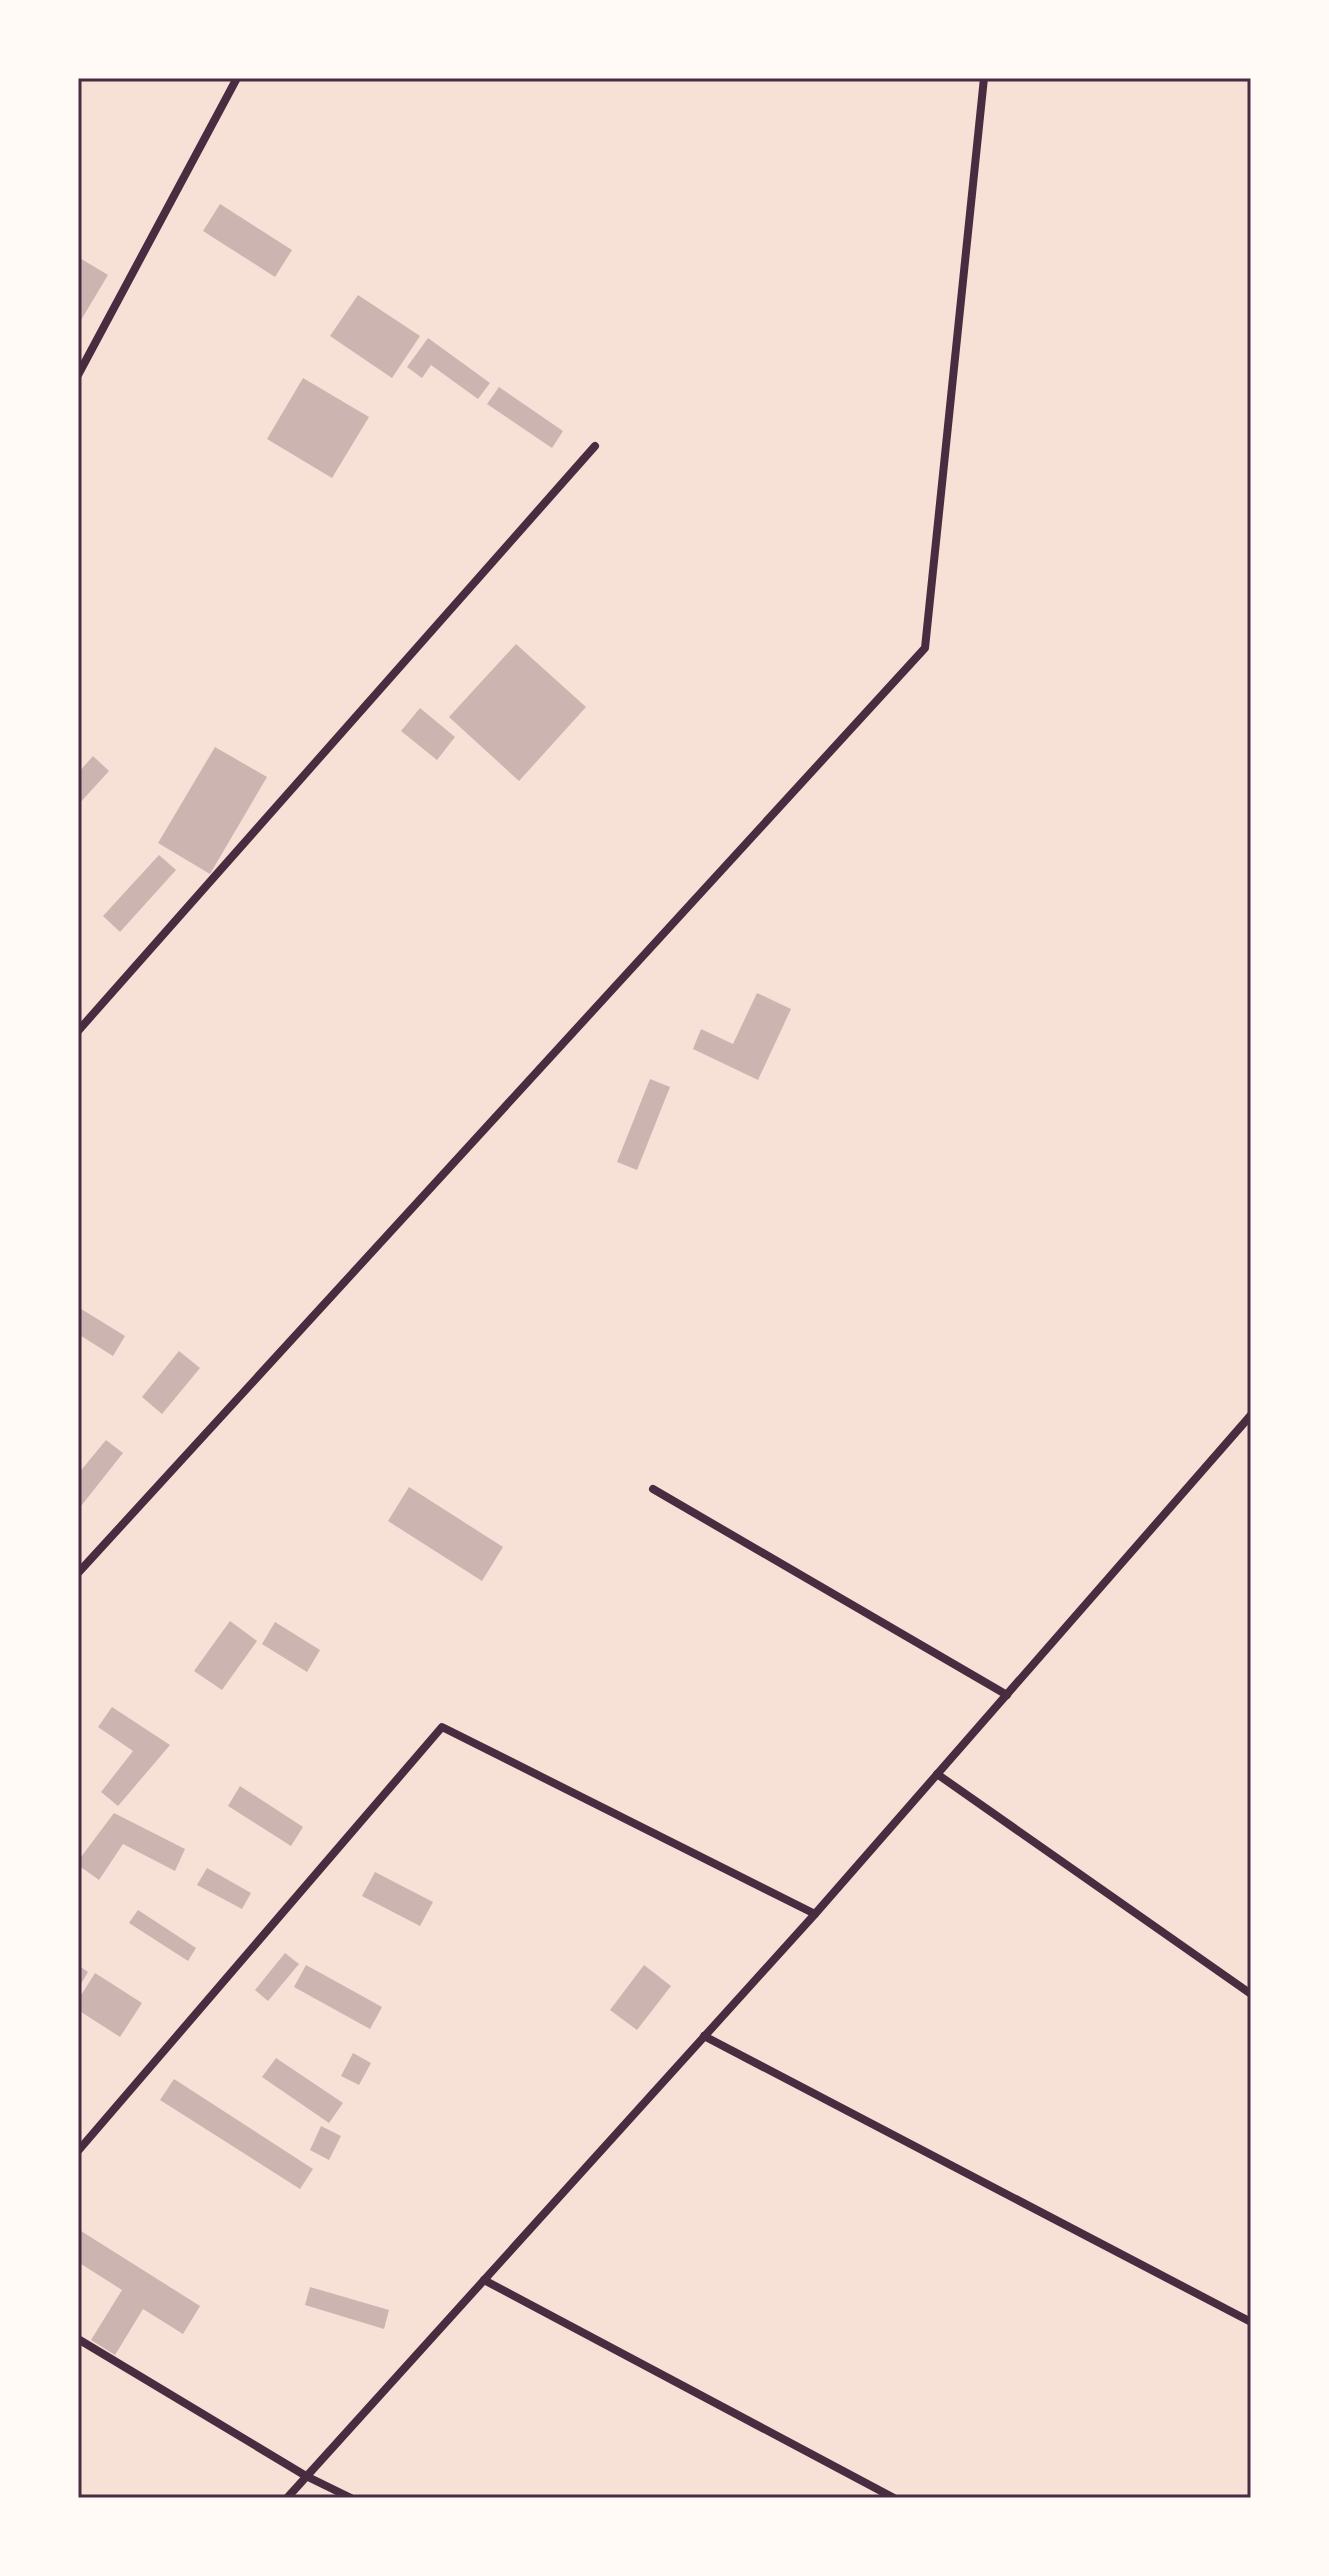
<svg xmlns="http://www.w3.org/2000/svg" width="1329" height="2576" font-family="Raleway,sans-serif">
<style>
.building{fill:#ccb4b1}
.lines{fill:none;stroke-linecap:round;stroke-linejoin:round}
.minor{stroke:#4a2c40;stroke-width:8}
.neatline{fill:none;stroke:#4a2c40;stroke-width:3}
</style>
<rect width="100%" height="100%" fill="#f7e1d7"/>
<g class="building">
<polygon points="220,204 292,250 275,277 203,231"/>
<polygon points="78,257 108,275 78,325"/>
<polygon points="358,295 420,336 392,378 330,336"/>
<polygon points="428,338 490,383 478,399 431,365 422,378 407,367"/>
<polygon points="303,378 369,417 332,478 267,439"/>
<polygon points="499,387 563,431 552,448 487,404"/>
<polygon points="516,644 586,707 519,781 449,717"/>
<polygon points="420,708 455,737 437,760 401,731"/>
<polygon points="215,747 267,777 210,874 158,843"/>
<polygon points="93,756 109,771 78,805 78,773"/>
<polygon points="159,855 176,870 120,932 103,916"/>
<polygon points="757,993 791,1009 758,1080 693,1049 701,1029 733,1044"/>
<polygon points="650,1079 670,1087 637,1170 617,1162"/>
<polygon points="78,1307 125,1336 113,1356 78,1334"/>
<polygon points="179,1351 200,1368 162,1414 142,1397"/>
<polygon points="106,1440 123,1453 81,1506 78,1503 78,1474"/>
<polygon points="409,1487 503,1547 482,1581 388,1521"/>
<polygon points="230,1621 257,1641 222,1690 194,1671"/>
<polygon points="275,1622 320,1650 307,1672 262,1644"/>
<polygon points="112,1707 170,1745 118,1806 101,1792 133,1751 98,1727"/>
<polygon points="240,1786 303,1827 291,1846 228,1806"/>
<polygon points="114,1813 185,1849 175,1871 123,1844 99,1880 78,1865 78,1861"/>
<polygon points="207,1868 251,1893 242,1909 197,1885"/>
<polygon points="375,1872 433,1902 420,1926 362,1896"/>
<polygon points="138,1910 196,1948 188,1961 129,1923"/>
<polygon points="285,1953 299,1964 268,2001 255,1990"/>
<polygon points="78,1965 88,1972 78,1989"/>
<polygon points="306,1965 382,2007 370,2029 294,1987"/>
<polygon points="644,1965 671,1986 637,2030 610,2010"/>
<polygon points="95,1973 142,2003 120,2037 78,2010 78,2000"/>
<polygon points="353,2053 371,2063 359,2085 341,2076"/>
<polygon points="276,2058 343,2103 329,2123 262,2077"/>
<polygon points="174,2079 313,2169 300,2189 160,2100"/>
<polygon points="321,2126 341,2136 329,2160 310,2150"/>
<polygon points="81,2231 200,2306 183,2334 143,2309 115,2355 91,2340 122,2290 78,2262 78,2237"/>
<polygon points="310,2287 389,2310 384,2329 305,2305"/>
</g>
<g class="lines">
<g class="minor">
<polyline points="78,375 237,78"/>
<polyline points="78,1031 595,446"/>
<polyline points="653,1489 1007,1695"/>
<polyline points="78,1573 925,648 984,78"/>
<polyline points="937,1774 1251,1994"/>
<polyline points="704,2036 1251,2322"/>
<polyline points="78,2151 442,1727 815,1914"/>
<polyline points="484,2280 894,2498"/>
<polyline points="78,2339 306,2476 351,2498"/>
<polyline points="287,2498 815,1914 1251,1415"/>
</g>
</g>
<rect width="1329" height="2576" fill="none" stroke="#fffaf5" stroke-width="160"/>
<rect x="80" y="80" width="1169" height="2416" class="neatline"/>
</svg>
